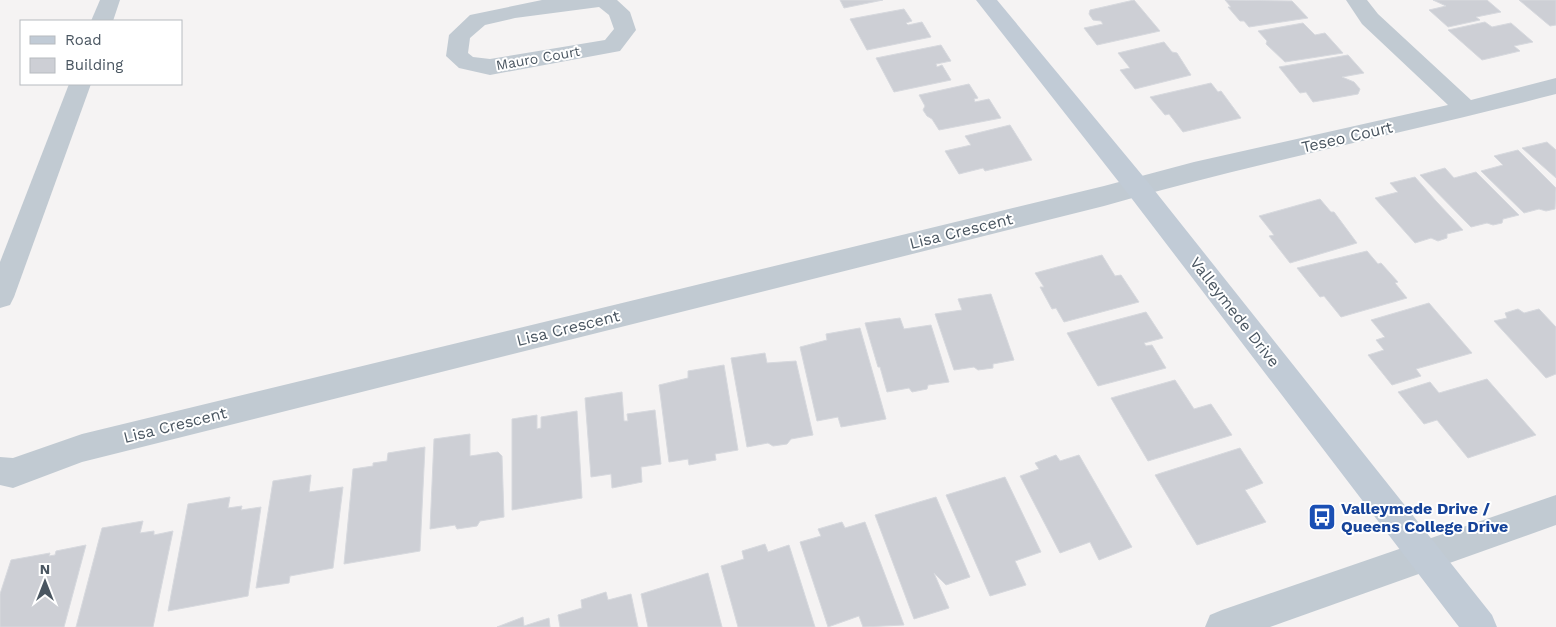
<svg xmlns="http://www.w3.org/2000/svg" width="1556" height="627" font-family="'Work Sans',sans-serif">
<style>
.building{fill:#cdcfd5;stroke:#d7d9de}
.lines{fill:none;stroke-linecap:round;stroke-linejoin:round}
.street{fill:#c1cad2;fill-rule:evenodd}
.secondary{fill:#c1cbd6;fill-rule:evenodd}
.labels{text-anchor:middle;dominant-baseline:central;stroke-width:4;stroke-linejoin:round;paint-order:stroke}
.far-street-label{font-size:14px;fill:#4a5661;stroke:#fff}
.street-label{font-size:16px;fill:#4a5661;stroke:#fff}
.transit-label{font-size:16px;font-weight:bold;fill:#164399;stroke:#fff;text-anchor:start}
</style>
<rect width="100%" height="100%" fill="#f5f3f3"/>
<g class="building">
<polygon points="840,0 883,0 844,8"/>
<polygon points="1134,0 1160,31 1097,45 1084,28 1103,24 1101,21 1093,20 1089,14 1090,10"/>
<polygon points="1225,0 1292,1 1308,18 1249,27 1244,21 1240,21 1228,7 1231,7"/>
<polygon points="1433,0 1487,0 1501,12 1476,17 1480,20 1448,27 1429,10 1446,6"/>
<polygon points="1519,0 1556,0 1556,25 1550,26"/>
<polygon points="904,9 912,21 906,23 908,25 922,22 931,37 867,50 850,19"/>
<polygon points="1485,22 1492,27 1511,23 1533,42 1514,46 1520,51 1482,60 1448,30"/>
<polygon points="1303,23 1315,35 1325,33 1343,53 1285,62 1266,44 1267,41 1258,31"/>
<polygon points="1164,42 1172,52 1177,53 1191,75 1135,89 1120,70 1130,68 1118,53"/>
<polygon points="941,45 951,61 936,64 937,67 942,65 951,80 894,92 876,58"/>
<polygon points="1348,55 1364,73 1342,77 1354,82 1360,89 1358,94 1313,102 1306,92 1300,93 1279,67"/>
<polygon points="1211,83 1218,92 1221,91 1241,118 1183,132 1169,114 1165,115 1150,97"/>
<polygon points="969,84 978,98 974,99 975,102 989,99 1001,118 939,130 932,119 927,116 923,110 925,106 919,95"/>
<polygon points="1010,125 1032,160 985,171 983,168 959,174 945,151 971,145 965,136"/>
<polygon points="1547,142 1556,150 1556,178 1522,148"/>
<polygon points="1518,150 1556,188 1555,209 1546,211 1539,209 1524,213 1481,171 1503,165 1494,156"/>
<polygon points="1445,168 1454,178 1476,172 1519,215 1503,219 1502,223 1493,225 1487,223 1471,227 1420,175"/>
<polygon points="1415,177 1436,201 1463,230 1447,234 1447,238 1438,241 1431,238 1415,243 1375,198 1398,192 1390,183"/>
<polygon points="1320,199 1331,212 1334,212 1357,243 1290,263 1269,236 1274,235 1259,216"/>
<polygon points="1367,251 1378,264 1381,263 1398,282 1395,283 1407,298 1341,317 1324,296 1320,297 1297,268"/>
<polygon points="1102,255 1115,276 1121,275 1139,302 1064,322 1056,308 1052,309 1040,287 1044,287 1035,273"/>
<polygon points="991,294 1014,360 993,364 993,368 978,370 974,367 954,370 935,314 962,310 958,299"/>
<polygon points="1429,303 1472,353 1416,369 1421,376 1392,385 1368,355 1384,350 1376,340 1385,337 1371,320"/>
<polygon points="1518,309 1524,313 1539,309 1556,327 1556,374 1546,378 1494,321 1507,318 1505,313"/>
<polygon points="1146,312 1163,338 1144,343 1146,346 1152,345 1166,368 1098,386 1067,333"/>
<polygon points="900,318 904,329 931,325 949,382 928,385 927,389 912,392 909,388 887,392 880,367 878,367 865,323"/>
<polygon points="860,328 886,419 841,427 838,417 817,421 800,347 827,340 826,334"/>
<polygon points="765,353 767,363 796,361 813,435 791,439 787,444 773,446 768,443 747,447 731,358"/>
<polygon points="724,365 738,450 715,454 716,460 689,465 688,459 669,462 659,385 688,378 688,371"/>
<polygon points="1487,379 1536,435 1468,458 1437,420 1424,424 1398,392 1430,382 1439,393"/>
<polygon points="1175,380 1194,409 1211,404 1232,435 1148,461 1111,398"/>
<polygon points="622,392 624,421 628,421 627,414 655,410 661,464 641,467 642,482 612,488 611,474 591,477 585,398"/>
<polygon points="577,411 582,498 512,510 512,419 537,415 537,429 541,428 541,417"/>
<polygon points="470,434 470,456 498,452 502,456 504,517 480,521 477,526 457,529 455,525 430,529 434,439"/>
<polygon points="425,447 420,551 344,564 353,469 373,466 373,463 387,461 388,453"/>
<polygon points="1240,448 1263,483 1245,490 1266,522 1197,545 1155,475"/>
<polygon points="1056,455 1060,461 1079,455 1132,547 1099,560 1090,542 1060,553 1020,476 1039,469 1035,463"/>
<polygon points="311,475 309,492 343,487 333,568 290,576 289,583 256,588 273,481"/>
<polygon points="1005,477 1041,552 1015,561 1026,585 990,596 946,495"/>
<polygon points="230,497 228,508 242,506 241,510 261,507 248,596 168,611 188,504"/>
<polygon points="936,497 970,577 946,585 934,573 949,608 914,619 875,515"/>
<polygon points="143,521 140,533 154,531 154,535 173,531 153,627 76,627 102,528"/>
<polygon points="842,522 845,528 865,522 904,625 863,627 859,616 828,627 800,542 821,536 818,529"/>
<polygon points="765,544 768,552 789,545 815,627 738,627 721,566 744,559 742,551"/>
<polygon points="86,545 64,627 0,627 0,594 11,560 50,553 49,556 55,555 56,551"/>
<polygon points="708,573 722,627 648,627 641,594"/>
<polygon points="606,592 608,600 631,594 638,627 560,627 558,615 582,608 581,600"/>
<polygon points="523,617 524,626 549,618 550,627 497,627"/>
</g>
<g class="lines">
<g class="street">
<polygon points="100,0 120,0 113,21 91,21"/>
<path d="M542,0H617L630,12L636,30L620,51L490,75L459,68L446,56L449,35L470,15ZM599,7L609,15L614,29L605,40L490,59L473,57L468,53L470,38L485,25L515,18Z"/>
<path d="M1346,0H1367L1378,14L1471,100L1556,78V94C1406,133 1253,163 1104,206L82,462L13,488L0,485V457L13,458L82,434L1104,186L1194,162L1448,105L1362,24Z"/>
<polygon points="69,84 91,84 14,297 10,305 0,308 0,262"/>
<polygon points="1556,495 1556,525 1270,627 1205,627 1210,615 1222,610"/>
</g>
<polygon class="secondary" points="976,0 997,0 1147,181 1492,615 1497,627 1459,627 1129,195"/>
</g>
<defs>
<g id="bus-square" transform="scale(1.4375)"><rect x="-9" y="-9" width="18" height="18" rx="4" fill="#1a4fb4" stroke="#fff"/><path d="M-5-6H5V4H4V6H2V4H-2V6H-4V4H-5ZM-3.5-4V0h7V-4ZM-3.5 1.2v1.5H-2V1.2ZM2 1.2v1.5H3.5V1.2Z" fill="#fff"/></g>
</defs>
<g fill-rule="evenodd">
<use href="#bus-square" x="1322" y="517"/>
</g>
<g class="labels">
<g class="far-street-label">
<text transform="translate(538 58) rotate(-10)">Mauro Court</text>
</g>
<g class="street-label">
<text transform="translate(1347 137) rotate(-13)">Teseo Court</text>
<text transform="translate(961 231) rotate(-14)">Lisa Crescent</text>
<text transform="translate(1235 312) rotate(52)">Valleymede Drive</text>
<text transform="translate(568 328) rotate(-14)">Lisa Crescent</text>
<text transform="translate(175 425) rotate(-14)">Lisa Crescent</text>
</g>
<g class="transit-label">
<text x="1341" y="508">Valleymede Drive /<tspan x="1341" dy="18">Queens College Drive</tspan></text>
</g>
</g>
<rect x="20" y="20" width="162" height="65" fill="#ffffff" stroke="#b7bbc0"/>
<rect x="30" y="36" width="25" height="8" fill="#c1cbd6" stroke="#b7bbc0"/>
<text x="65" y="45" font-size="15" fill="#4a5661">Road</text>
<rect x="30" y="58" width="25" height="15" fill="#cdcfd5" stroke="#b7bbc0"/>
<text x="65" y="70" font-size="15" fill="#4a5661">Building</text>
<g transform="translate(45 582)" stroke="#ffffff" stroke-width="4" paint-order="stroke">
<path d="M0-4L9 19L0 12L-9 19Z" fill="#4a5661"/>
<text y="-8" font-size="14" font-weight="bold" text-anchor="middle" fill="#4a5661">N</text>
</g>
</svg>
